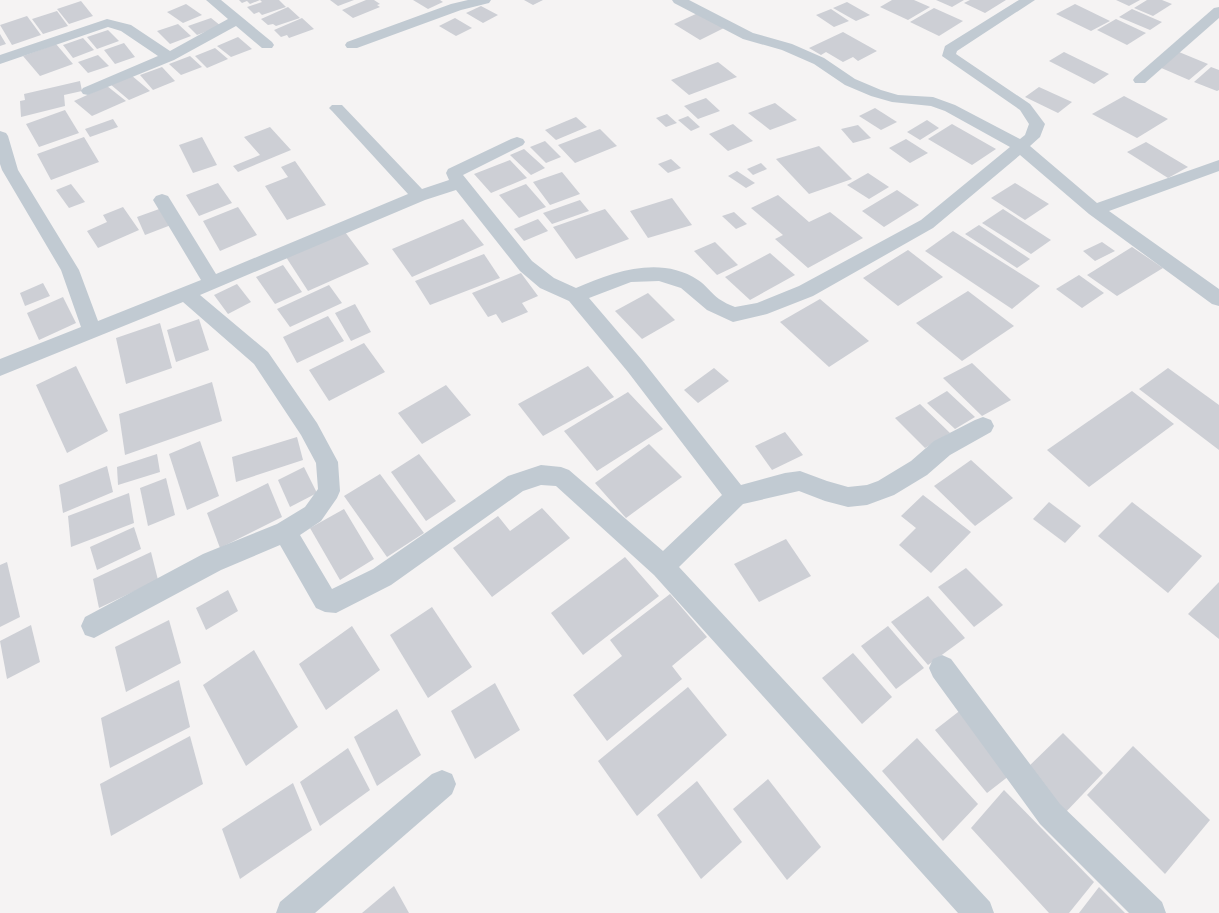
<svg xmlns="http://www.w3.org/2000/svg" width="1219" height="913" font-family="'Exo 2',sans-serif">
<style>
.building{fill:#cdcfd5}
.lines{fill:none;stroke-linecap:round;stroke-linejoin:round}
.minor{fill:#c1cad2;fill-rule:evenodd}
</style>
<rect width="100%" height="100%" fill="#f5f3f3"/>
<g class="building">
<polygon points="239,0 279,0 286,7 262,15 259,12 254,14 247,7 262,2 260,0 250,4 247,1 242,3"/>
<polygon points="330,0 354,0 338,6"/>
<polygon points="366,0 374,0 380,4 377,5 380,7 353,18 342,10"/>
<polygon points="413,0 440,0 443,2 428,9"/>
<polygon points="524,0 543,0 533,5"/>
<polygon points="892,0 914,0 930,7 908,20 880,7"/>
<polygon points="936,0 964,0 952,7"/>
<polygon points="970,0 1006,0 985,13 964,3"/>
<polygon points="1116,0 1140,0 1129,6"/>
<polygon points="1147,0 1162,0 1172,4 1153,16 1134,8"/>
<polygon points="81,1 93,16 69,24 57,9"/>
<polygon points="847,2 870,15 856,21 833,8"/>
<polygon points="186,4 202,15 183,23 167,12"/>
<polygon points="1075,4 1110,21 1091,31 1056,14"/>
<polygon points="481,6 498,15 483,23 466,13"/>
<polygon points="288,7 300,18 276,26 273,24 268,25 261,19"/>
<polygon points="934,8 963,21 939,36 910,22"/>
<polygon points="831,9 849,21 834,27 816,15"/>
<polygon points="1132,9 1162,22 1150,30 1119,17"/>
<polygon points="57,11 68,26 43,34 32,19"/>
<polygon points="698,13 724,28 700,40 674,24"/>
<polygon points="27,16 41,35 12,45 0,25"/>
<polygon points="211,18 221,26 197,35 188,26"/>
<polygon points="302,18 314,29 289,38 287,35 281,37 274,30"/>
<polygon points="455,18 472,28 456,36 439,26"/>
<polygon points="1116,19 1146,33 1127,45 1097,30"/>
<polygon points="178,24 191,36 170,44 157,31"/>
<polygon points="108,30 119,41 97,49 87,37"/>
<polygon points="843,32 877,51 858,61 853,57 843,62 826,52 821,55 809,48"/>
<polygon points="0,34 6,44 0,46"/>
<polygon points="238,37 252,49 231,57 217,46"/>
<polygon points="83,38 94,50 73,58 63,45"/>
<polygon points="124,43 135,57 115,64 104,50"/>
<polygon points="56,44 73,64 40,76 23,56"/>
<polygon points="215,48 228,59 207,68 195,56"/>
<polygon points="1064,52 1109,74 1094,84 1049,61"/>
<polygon points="1179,52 1208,64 1189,80 1159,67"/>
<polygon points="98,55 109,66 88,73 78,62"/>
<polygon points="190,56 202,67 181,75 169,64"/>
<polygon points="718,62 737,77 689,95 671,80"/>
<polygon points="162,67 175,81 153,90 140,75"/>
<polygon points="1211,67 1219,70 1219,90 1217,91 1194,82"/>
<polygon points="131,75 150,91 129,100 110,84"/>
<polygon points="80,81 82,91 64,95 65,106 21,117 20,101 25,100 24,94"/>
<polygon points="107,86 126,101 92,116 74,101"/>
<polygon points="1039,87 1072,102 1058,113 1025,97"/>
<polygon points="1124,96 1168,119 1137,138 1092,114"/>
<polygon points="706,98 720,111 698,119 684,106"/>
<polygon points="775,103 797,120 770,130 748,113"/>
<polygon points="875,108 897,122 881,130 859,116"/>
<polygon points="65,110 79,133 39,147 26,124"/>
<polygon points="667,114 677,123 666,127 656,118"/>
<polygon points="688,116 700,127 691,131 678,120"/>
<polygon points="576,117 587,127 556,140 545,130"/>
<polygon points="113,119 118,127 90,137 85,129"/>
<polygon points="927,120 939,128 920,140 907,132"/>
<polygon points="733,124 753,141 728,151 709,134"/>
<polygon points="952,124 996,149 972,165 928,139"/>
<polygon points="858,125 871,138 853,143 841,129"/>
<polygon points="270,127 291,150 238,172 233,166 260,155 244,137"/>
<polygon points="600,129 617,146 575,163 558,145"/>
<polygon points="84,137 99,162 51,180 37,154"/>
<polygon points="202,137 217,165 193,173 179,145"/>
<polygon points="906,139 928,153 910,163 889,148"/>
<polygon points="545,141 561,157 546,163 530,147"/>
<polygon points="1146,142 1188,167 1168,178 1127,152"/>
<polygon points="819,146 852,179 809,194 776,159"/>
<polygon points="524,149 545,168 531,175 510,155"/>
<polygon points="671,159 681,168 668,173 658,164"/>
<polygon points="510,160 527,178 491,193 474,174"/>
<polygon points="295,161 326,205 287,220 265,186 288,177 281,167"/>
<polygon points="761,163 767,169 753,175 747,169"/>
<polygon points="737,171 755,183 746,188 728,176"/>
<polygon points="562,172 580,194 550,205 533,182"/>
<polygon points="868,173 889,187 869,199 847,185"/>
<polygon points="218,183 232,203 199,216 186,195"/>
<polygon points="1015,183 1049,204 1025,220 991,198"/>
<polygon points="71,184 85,202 69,208 56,190"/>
<polygon points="526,184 546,207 519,218 499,195"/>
<polygon points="897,190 919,205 884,227 862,211"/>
<polygon points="778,195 809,222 830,212 863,238 808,268 775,239 783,235 751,208"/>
<polygon points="672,198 692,225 648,238 630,211"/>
<polygon points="580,200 589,211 552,224 543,213"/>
<polygon points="123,207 139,230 98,248 87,231 107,222 103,215"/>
<polygon points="238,207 257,235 220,251 203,221"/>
<polygon points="162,208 171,225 145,235 137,217"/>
<polygon points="605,209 629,239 576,259 553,227"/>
<polygon points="1003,209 1051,240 1031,254 982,223"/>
<polygon points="734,212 747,224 736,229 722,216"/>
<polygon points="463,219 484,245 412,277 392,249"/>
<polygon points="538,219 548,231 524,241 514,229"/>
<polygon points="979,225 1030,259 1017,268 965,234"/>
<polygon points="953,231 1040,286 1012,309 925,251"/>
<polygon points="345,232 369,264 308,291 286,257"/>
<polygon points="715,242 738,265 717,275 694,251"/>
<polygon points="1102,242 1115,251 1095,261 1083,251"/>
<polygon points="1132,247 1163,268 1117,296 1087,275"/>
<polygon points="908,250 943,277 898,306 863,278"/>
<polygon points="770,253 795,275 750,300 725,277"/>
<polygon points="484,254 500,278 430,305 415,281"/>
<polygon points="283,265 302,292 275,304 256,277"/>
<polygon points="521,273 538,296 522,303 528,312 502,323 496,314 488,317 472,293"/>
<polygon points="1079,275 1104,293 1082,308 1056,289"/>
<polygon points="43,283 50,296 25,306 20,293"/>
<polygon points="237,284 251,302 228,314 214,295"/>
<polygon points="329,285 342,303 290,327 277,309"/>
<polygon points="968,291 1014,326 962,361 916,323"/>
<polygon points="648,293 675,320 642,339 615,311"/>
<polygon points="63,297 76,323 39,340 27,313"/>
<polygon points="820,299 869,341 829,367 780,322"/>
<polygon points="355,304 371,332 351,341 335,313"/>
<polygon points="328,316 344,341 297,363 283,337"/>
<polygon points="199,319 209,350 176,362 167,330"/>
<polygon points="160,323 172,368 126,384 116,338"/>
<polygon points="364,343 385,372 329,401 309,370"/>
<polygon points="972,363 1011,400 982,416 943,378"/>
<polygon points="76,366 108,431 67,453 36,385"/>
<polygon points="588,366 614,397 543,436 518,404"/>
<polygon points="714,368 729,381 698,403 684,390"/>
<polygon points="1168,368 1219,405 1219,450 1139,389"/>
<polygon points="212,382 222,421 125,455 119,414"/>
<polygon points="446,385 471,415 422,444 398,413"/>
<polygon points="947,391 975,417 955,429 927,403"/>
<polygon points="1132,391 1174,424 1089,487 1047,450"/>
<polygon points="628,392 663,429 597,471 564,431"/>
<polygon points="920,404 950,433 925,448 895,418"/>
<polygon points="785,432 803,455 772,470 755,446"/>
<polygon points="297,437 303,460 236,482 232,457"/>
<polygon points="200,441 219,496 187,510 169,454"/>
<polygon points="649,444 682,477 626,518 595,483"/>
<polygon points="157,454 160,472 118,485 117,467"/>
<polygon points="419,454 456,501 426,521 391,472"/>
<polygon points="971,460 1013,498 975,526 934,486"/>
<polygon points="107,466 113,492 63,513 59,485"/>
<polygon points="304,467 317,493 290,507 278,480"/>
<polygon points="380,474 424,533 387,557 344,496"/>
<polygon points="166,478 175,515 148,526 140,488"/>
<polygon points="268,483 282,517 220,548 207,513"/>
<polygon points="129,493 134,523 71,547 68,516"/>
<polygon points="923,495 971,532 931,573 899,545 916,528 901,516"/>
<polygon points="1049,502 1081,526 1065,543 1033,519"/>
<polygon points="1132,502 1202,556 1168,593 1098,536"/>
<polygon points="542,508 570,538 492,597 453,548 498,516 510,531"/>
<polygon points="344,509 374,559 340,580 310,528"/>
<polygon points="134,527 141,549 97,570 90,547"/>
<polygon points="786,539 811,576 759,602 734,564"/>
<polygon points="151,552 158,580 99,608 93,579"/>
<polygon points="625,557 659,596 583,655 551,613"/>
<polygon points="7,562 20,617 0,627 0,565"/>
<polygon points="966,568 1003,605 974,627 938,587"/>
<polygon points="1219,582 1219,639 1188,614"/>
<polygon points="228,590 238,611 206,630 196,608"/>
<polygon points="670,594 707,637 672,666 682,679 607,741 573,695 622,656 610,640"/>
<polygon points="928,596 965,638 928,665 891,622"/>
<polygon points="432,607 472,667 428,698 390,635"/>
<polygon points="169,620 181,663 126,692 115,647"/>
<polygon points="31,625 40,662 7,679 0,641"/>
<polygon points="352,626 380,670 326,710 299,664"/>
<polygon points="888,626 924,668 896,689 861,646"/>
<polygon points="254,650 298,727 246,766 203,685"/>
<polygon points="853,653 892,697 862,724 822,678"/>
<polygon points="179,680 190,727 110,768 101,718"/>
<polygon points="495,683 520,730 475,759 451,711"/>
<polygon points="688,687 727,735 637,816 598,761"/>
<polygon points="397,709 421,755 377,786 354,737"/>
<polygon points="962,709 1014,772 987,793 935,730"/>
<polygon points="1063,733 1103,773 1063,815 1023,772"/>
<polygon points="190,736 203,784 111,836 100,784"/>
<polygon points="917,738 978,804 943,841 882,771"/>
<polygon points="1133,746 1210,820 1165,874 1087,795"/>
<polygon points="348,748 370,790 320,826 300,782"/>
<polygon points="768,779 821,847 787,880 733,809"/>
<polygon points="697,781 742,842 701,879 657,815"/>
<polygon points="293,783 312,830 240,879 222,829"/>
<polygon points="1004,790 1094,882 1069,913 1049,913 971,828"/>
<polygon points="394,886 409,913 362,913"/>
<polygon points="1099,887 1125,913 1079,913"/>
</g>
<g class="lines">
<g class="minor">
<polygon points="206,0 221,0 272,42 274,45 272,48 262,48 236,26 174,60 88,95 83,94 81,91 83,88 158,56 121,31 108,27 0,64 0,55 107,19 131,25 170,51 228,19"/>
<polygon points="468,0 491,0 489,3 461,10 357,48 347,48 345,45 347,42 451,4"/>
<path d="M672,0H689L753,33L792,44L824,58L855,79L881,90L898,95L933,97L955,105L1020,139L1025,135L1029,124L1020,110L942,56L945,46L1019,0H1035L957,51L956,54L1030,104L1045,124L1040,137L1030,146L1097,203L1219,160V171L1109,211L1219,289V306L1212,304L1089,214L1020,155L933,228L813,296L767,314L733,322L707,310L681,288L659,281L631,282L589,298L642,360L741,485L785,473L800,471L827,481L848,487L867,485L878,481L911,461L934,441L975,420L983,417L991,420L994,426L991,432L950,455L927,475L894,495L867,505L848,507L825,501L799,491L743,504L679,567L990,902L994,913H958L654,575L556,486L541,485L523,491L391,585L336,613L325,612L316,608L280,545L221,570L94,638L85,635L81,626L85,617L203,554L277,524L305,507L318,489L316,463L301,435L254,364L183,302L0,376V359L81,327L61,270L2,170L0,164V131L6,133L8,136L18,170L79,270L98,321L201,280L153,200L156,196L162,194L168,196L216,274L408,194L332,111L329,108L332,105H342L422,189L449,180L446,173L448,169L511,139L517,137L523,139L525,142L523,145L463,175L532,261L554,278L576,288C613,272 660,255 698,280C706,285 711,293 719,299C724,302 729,305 735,307L757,303L799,286L921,220L1010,147L945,111L931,106L892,102L871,96L845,85L814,64L782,50L743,39L674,3ZM456,190L520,271L540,288L569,301L628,372L722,495L663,551L569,470L561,467L541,465L508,476L373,569L332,589L300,535L321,521L337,498L340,491L338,462L317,423L268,352L200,295L425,200Z"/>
<polygon points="1219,7 1219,18 1145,83 1135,83 1133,80 1135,77 1214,8"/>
<polygon points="942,655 951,659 1060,804 1162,902 1166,913 1129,913 1040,824 933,677 929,668 933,659"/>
<polygon points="442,770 452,774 456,784 452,794 315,913 276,913 280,902 432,774"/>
</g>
</g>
</svg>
